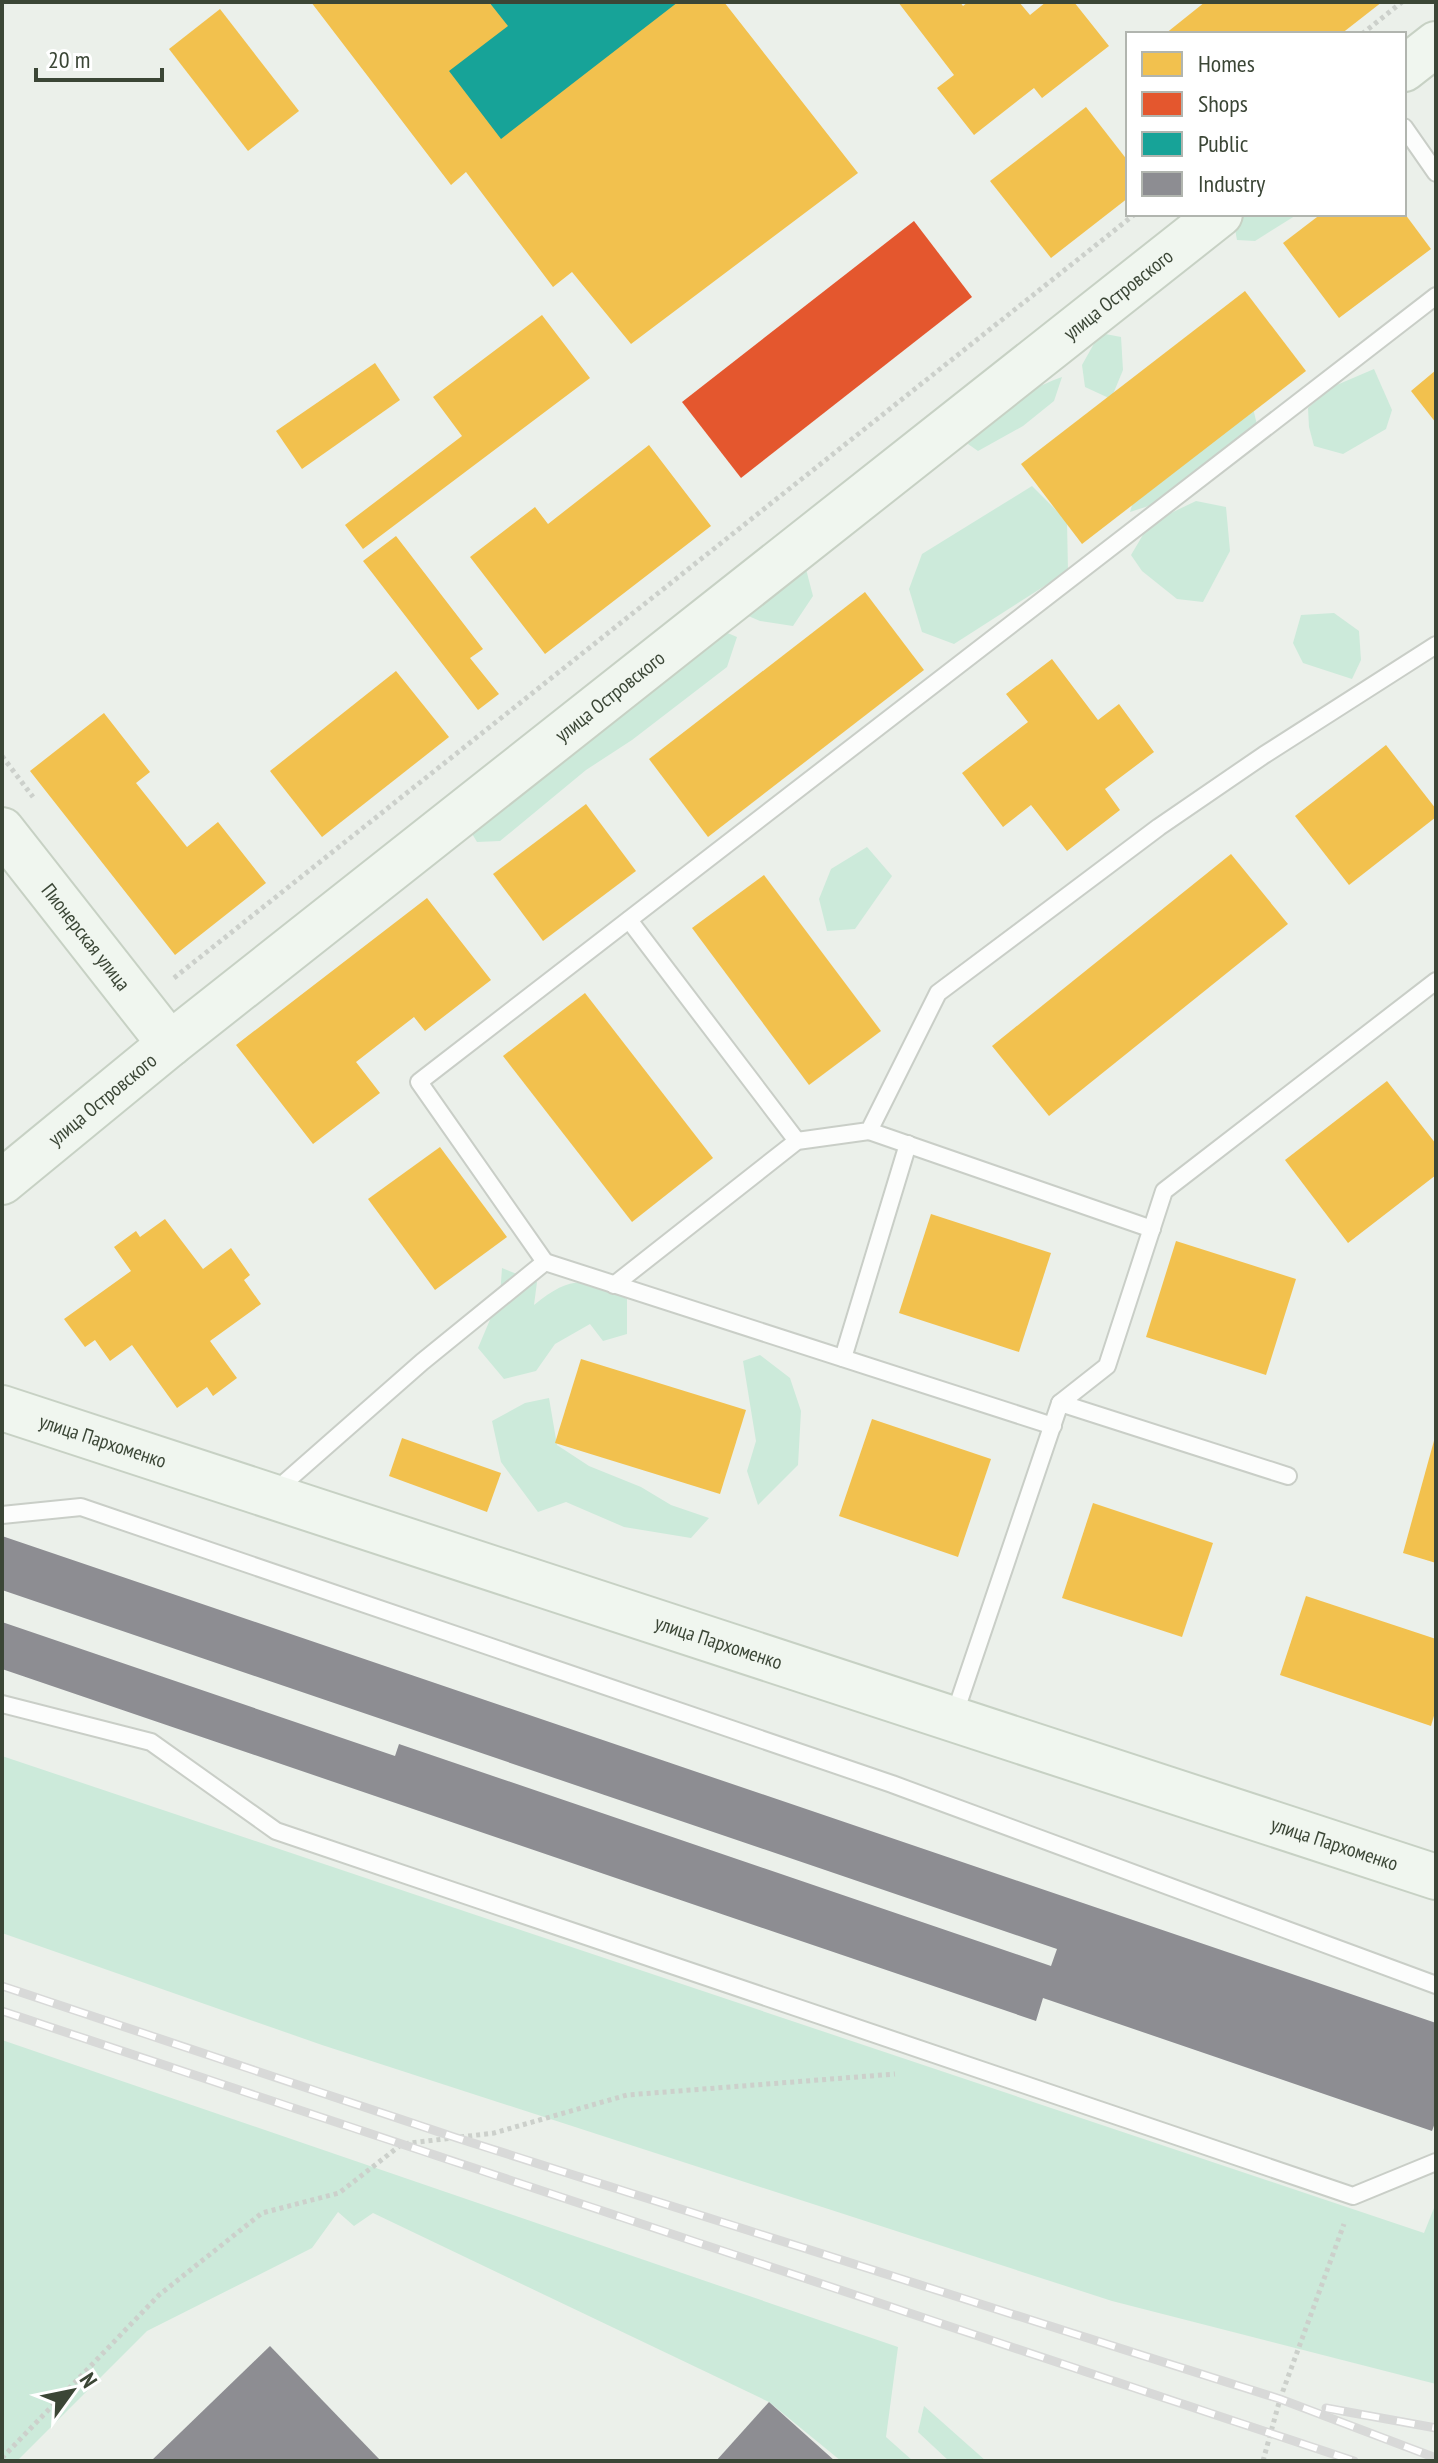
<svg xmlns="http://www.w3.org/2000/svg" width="1438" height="2463" font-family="'PT Sans Narrow',sans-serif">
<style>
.green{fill:#cceada}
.homes{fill:#f2c14e}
.shops{fill:#e4572e}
.public{fill:#17a398}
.industry{fill:#8d8d92}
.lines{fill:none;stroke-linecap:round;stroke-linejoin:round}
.lane-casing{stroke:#c9cec7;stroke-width:20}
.secondary-casing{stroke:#c7d1c4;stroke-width:48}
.path{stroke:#ccd0cb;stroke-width:5;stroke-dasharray:4 4;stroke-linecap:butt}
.lane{stroke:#fcfdfc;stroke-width:16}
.secondary{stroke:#f0f6ef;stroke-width:44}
.rail-casing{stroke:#d8d9d8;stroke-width:9}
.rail{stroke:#fff;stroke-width:6;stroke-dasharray:18;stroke-linecap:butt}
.labels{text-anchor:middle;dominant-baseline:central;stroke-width:8;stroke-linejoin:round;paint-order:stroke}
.street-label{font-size:20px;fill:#3b4636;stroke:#fff}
</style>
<rect width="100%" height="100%" fill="#ebf0ea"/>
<g class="green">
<polygon points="1239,214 1298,214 1255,241 1237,240 1233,218"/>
<polygon points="1100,333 1121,337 1123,370 1111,399 1085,387 1082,365"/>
<polygon points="1374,369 1392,410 1386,429 1343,454 1314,446 1309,427 1308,408 1332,387"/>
<path d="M1062,377L1054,401L1023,426L978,451L968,444C978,415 1034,387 1062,377Z"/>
<polygon points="1253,408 1258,429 1173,498 1130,512 1136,492"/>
<polygon points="1032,486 1067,521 1068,571 954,644 922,632 909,589 922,554"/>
<polygon points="1196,501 1226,507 1230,551 1203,602 1177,599 1142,571 1131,555 1150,523"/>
<polygon points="806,569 813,596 793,626 760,621 746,615"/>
<polygon points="1334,613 1359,631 1361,660 1352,679 1303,663 1293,643 1301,615"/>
<polygon points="718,629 737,637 727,667 632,740 586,770 500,841 477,842 468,827"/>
<polygon points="867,847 892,876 855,929 827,931 819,899 831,869"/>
<path d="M502,1268L537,1282L534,1305C572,1274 586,1278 627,1299V1334L603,1341L590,1324L555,1344L536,1371L504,1379L478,1348L500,1296Z"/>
<polygon points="760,1355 790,1378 801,1411 798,1465 758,1505 747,1471 756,1441 743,1361"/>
<polygon points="549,1398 557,1445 589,1466 641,1487 671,1505 709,1518 691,1538 624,1527 566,1502 538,1512 501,1462 492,1421 525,1403"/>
<polygon points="2,1756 1424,2233 1436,2203 1436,2384 1112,2301 322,2045 2,1933"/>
<polygon points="2,2040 898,2347 886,2437 913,2461 841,2461 769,2402 373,2213 354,2226 338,2212 312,2248 147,2331 17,2461 2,2461"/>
<polygon points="924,2406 986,2461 949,2461 918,2432"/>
</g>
<g class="homes">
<polygon points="311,2 724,2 858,173 631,344 572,272 553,287 466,172 451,185"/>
<polygon points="898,2 960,2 963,6 968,2 1019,2 1030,15 1046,2 1074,2 1109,46 1042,98 1034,88 974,135 937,88 954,75"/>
<polygon points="1205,2 1382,2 1341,34 1165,34"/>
<polygon points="220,9 299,111 248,151 169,49"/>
<polygon points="1086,107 1128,161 1128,198 1051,258 990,181"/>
<polygon points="1321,214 1405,214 1431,249 1339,318 1283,243"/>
<polygon points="1245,291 1306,371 1082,544 1021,464"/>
<polygon points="542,315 590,378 363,549 345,525 462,436 433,397"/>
<polygon points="375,363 400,400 302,469 276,431"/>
<polygon points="1436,370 1436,423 1411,391"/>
<polygon points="649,445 711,526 545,654 470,557 535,507 548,524"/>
<polygon points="396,536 483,649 470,658 499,694 478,710 363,561"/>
<polygon points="865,592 924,670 708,837 649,759"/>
<polygon points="1052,659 1098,720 1119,704 1154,752 1105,789 1120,810 1067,851 1031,805 1003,827 962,773 1028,722 1006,694"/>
<polygon points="396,671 449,737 322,837 270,771"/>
<polygon points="104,713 150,772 136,783 187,847 218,822 266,883 175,955 30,771"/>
<polygon points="1386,745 1436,809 1436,817 1349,885 1295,816"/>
<polygon points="586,804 636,871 543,941 493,874"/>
<polygon points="1231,854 1288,924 1049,1116 992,1046"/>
<polygon points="764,875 881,1031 809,1085 692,928"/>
<polygon points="427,898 491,980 425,1031 414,1017 356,1062 380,1093 313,1144 236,1045"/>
<polygon points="585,993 713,1158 632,1222 503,1056"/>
<polygon points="1387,1081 1436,1144 1436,1175 1348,1243 1285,1160"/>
<polygon points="440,1147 507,1237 435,1290 368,1199"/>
<polygon points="931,1214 1051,1253 1019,1352 899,1313"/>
<polygon points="165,1219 203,1269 231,1248 250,1275 244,1280 261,1304 210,1341 237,1378 213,1396 207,1387 177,1408 132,1345 110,1361 95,1340 85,1347 64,1319 131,1271 114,1247 136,1231 140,1237"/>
<polygon points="1176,1241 1296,1279 1266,1375 1146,1337"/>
<polygon points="581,1359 746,1410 720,1494 555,1443"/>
<polygon points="872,1419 991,1459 958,1557 839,1516"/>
<polygon points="1435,1437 1436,1437 1436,1563 1403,1553"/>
<polygon points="402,1438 501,1473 487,1512 389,1476"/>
<polygon points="1093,1503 1213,1543 1182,1637 1062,1598"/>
<polygon points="1306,1596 1436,1639 1436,1709 1431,1726 1280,1675"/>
</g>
<polygon class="shops" points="914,221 972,297 741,478 682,402"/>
<polygon class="public" points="489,2 678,2 501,139 449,71 508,26"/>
<g class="industry">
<polygon points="2,1536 1436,2023 1436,2120 1432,2131 1043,1998 1036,2021 2,1669 2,1622 395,1756 399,1744 1051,1966 1057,1949 2,1590"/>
<polygon points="270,2346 381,2461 151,2461"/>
<polygon points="769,2402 835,2461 716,2461"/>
</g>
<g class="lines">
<g class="lane-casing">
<g id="lane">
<polyline points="1404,127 1436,173"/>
<polyline points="629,920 797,1141"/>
<polyline points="869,1131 1152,1229"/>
<polyline points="545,1262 419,1082 1436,296"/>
<polyline points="614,1285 797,1141 869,1131 938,993 1159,827 1264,755 1436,645"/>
<polyline points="843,1358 908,1144"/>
<polyline points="1060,1403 1288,1476"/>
<polyline points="274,1492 422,1362 545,1262 1053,1426"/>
<polyline points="2,1515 81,1507 892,1784 1436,1985"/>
<polyline points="2,1704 151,1742 276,1831 1353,2196 1436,2162"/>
<polyline points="954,1716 1060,1403 1107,1366 1164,1191 1436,981"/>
</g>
</g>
<g class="secondary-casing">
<g id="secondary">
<polyline points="1404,69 1436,44"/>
<path id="s1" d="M2,830L170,1044"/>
<path id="s2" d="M2,1182L170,1044L1220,214"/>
<path id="s3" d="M2,1408L1436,1877"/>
</g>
</g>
<g class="path">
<polyline points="1362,34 1402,2"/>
<polyline points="2,756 33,797"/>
<polyline points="174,978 1135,214"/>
<polyline points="2,2458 159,2295 262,2213 339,2193 402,2144 494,2133 627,2095 895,2074"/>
<polyline points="1263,2461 1280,2399 1344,2224"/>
</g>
<use href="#lane" class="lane"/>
<use href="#secondary" class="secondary"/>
<g class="rail-casing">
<g id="rail">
<polyline points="2,1986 457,2138 1280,2399 1436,2458"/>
<polyline points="2,2011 1354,2461"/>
<polyline points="1326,2408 1436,2428"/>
</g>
</g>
<use href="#rail" class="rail"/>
</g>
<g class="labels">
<g class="street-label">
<text stroke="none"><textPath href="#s2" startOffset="1426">улица Островского</textPath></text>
<text stroke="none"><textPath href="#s2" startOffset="778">улица Островского</textPath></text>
<text stroke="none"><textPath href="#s1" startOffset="136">Пионерская улица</textPath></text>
<text stroke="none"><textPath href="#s2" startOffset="130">улица Островского</textPath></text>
<text stroke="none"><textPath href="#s3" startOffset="106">улица Пархоменко</textPath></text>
<text stroke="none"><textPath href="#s3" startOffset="754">улица Пархоменко</textPath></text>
<text stroke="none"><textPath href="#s3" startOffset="1402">улица Пархоменко</textPath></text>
</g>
</g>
<rect width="1438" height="2463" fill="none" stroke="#3b4636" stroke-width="8"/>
<rect x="1126" y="32" width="280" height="184" fill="#ffffff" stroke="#b1b5af" stroke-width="2"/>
<rect x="1142" y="52" width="40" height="24" fill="#f2c14e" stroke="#b1b5af" stroke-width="2"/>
<text x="1198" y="72" font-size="24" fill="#3b4636">Homes</text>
<rect x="1142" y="92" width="40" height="24" fill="#e4572e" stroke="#b1b5af" stroke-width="2"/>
<text x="1198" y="112" font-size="24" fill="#3b4636">Shops</text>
<rect x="1142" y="132" width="40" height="24" fill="#17a398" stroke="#b1b5af" stroke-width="2"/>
<text x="1198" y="152" font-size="24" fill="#3b4636">Public</text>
<rect x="1142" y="172" width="40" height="24" fill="#8d8d92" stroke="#b1b5af" stroke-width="2"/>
<text x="1198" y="192" font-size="24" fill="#3b4636">Industry</text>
<g transform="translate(72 2391) rotate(57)" stroke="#ffffff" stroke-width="6" paint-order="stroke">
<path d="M0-6L14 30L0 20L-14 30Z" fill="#3b4636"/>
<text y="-12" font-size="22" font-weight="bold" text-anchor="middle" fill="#3b4636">N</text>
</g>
<path d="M36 68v12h126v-12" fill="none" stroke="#3b4636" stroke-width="4"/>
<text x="48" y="68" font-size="24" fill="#3b4636" stroke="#ffffff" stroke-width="6" paint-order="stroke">20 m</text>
</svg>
